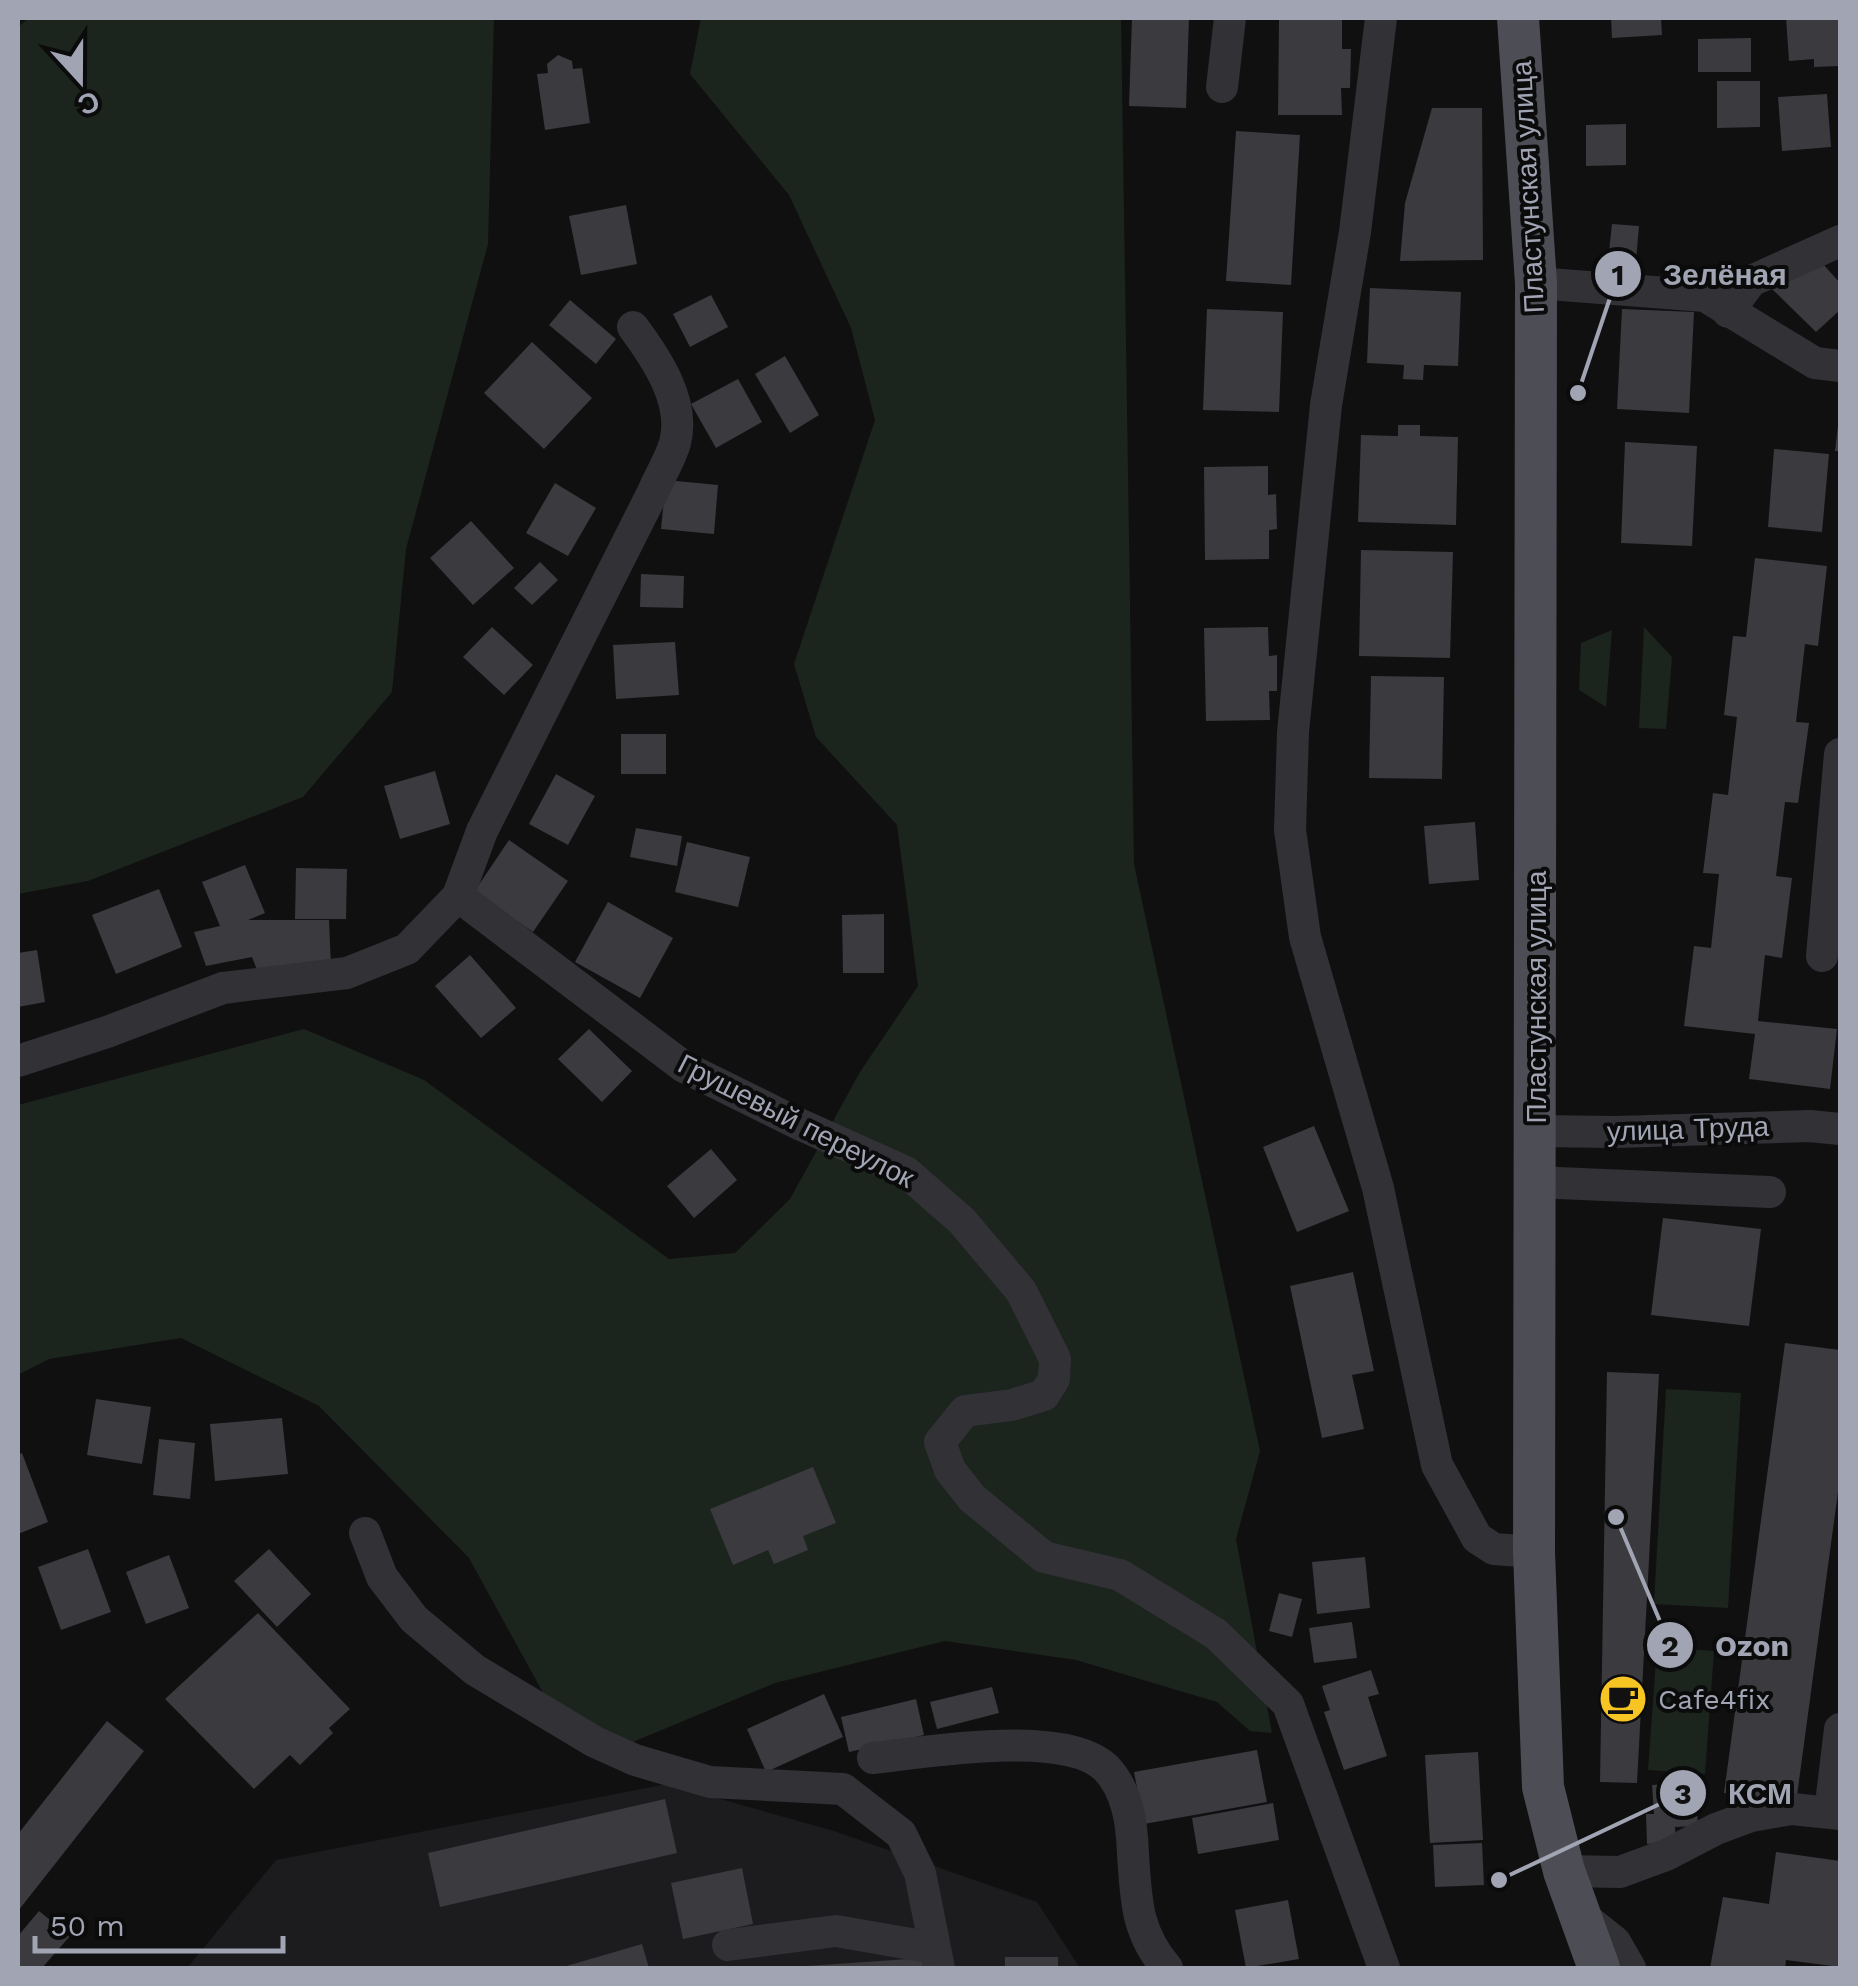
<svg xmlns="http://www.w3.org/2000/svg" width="1858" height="1986" font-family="'Work Sans',sans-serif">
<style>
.built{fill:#1c1c1e}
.green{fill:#1c241e}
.building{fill:#3a3a3f}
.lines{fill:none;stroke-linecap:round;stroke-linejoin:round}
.minor{stroke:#313136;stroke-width:32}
.major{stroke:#4d4e55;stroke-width:42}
.labels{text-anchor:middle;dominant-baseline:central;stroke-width:8;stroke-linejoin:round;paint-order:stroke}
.street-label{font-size:28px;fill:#a0a4b3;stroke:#0b0b0c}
.poi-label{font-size:28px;fill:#a0a4b3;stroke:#0b0b0c;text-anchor:start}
.leader{fill:none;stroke:#a0a4b3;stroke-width:4}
.callout-dot{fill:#a0a4b3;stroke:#0b0b0c;stroke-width:4}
.mark-label{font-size:30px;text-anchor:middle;font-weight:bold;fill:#111}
.callout-label{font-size:30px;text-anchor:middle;font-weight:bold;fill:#a0a4b3;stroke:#0b0b0c;stroke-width:8;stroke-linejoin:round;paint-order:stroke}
</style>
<rect width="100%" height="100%" fill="#101011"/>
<polygon class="built" points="667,1784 834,1831 1037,1902 1080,1968 187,1968 276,1860"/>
<g class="green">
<polygon points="29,18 494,18 488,244 406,549 392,692 303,797 88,881 18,894 18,27"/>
<polygon points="701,18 1121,18 1134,864 1260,1451 1236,1539 1272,1733 1250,1731 1217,1702 1076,1660 945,1641 775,1683 628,1744 548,1702 469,1558 319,1406 181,1338 49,1359 18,1375 18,1105 304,1029 424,1080 669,1259 735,1253 790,1199 860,1072 918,986 897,825 816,737 794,664 875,420 851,328 789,195 690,74"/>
<polygon points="1644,627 1672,657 1666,729 1639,728"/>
<polygon points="1612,630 1606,707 1579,690 1581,643"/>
<polygon points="1666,1389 1741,1393 1728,1608 1654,1604"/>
<polygon points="1657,1647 1714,1651 1705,1774 1648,1770"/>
</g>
<g class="building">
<polygon points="1132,18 1189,18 1186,108 1129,106"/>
<polygon points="1611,18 1661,18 1662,35 1612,38"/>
<polygon points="1786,18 1840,18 1840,66 1814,67 1814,59 1789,61"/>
<polygon points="1279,19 1342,19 1342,49 1351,49 1350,88 1341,88 1342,115 1278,115"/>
<polygon points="1751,38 1751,72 1698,72 1698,39"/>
<polygon points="558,55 572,61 573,69 582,68 590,123 545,130 537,74 548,73 547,64"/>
<polygon points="1717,81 1760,81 1760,127 1717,128"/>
<polygon points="1827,94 1831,147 1782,151 1778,97"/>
<polygon points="1432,108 1482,108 1483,260 1400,261 1405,203"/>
<polygon points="1626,124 1626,165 1586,166 1586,125"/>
<polygon points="1236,131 1300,135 1291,285 1226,281"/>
<polygon points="626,205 637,264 581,275 569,216"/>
<polygon points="1612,224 1639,226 1635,272 1607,270"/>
<polygon points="1823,264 1840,283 1840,310 1816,332 1768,285"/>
<polygon points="1370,288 1461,292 1458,366 1424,365 1423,380 1403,379 1404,365 1367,363"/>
<polygon points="711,295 728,327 690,347 673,314"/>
<polygon points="570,300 616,339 596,364 549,325"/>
<polygon points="1207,309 1283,312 1279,412 1203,410"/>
<polygon points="1622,309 1694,312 1689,413 1617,409"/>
<polygon points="532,342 592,398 544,449 484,393"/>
<polygon points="785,356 819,415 790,433 755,374"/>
<polygon points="738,379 762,422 716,448 691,404"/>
<polygon points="1398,425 1420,425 1420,436 1458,437 1456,525 1358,522 1361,435 1398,436"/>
<polygon points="1838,426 1840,426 1840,451 1835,451"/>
<polygon points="1625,442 1697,446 1692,546 1621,543"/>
<polygon points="1774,449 1829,454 1822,532 1768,527"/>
<polygon points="1268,466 1268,495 1276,494 1277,529 1269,530 1269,559 1205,560 1204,467"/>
<polygon points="666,480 718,485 714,534 661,529"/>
<polygon points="555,483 596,508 568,556 526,533"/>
<polygon points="471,521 514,568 473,605 430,558"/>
<polygon points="1361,550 1453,552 1450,658 1359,656"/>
<polygon points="1755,558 1827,566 1818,646 1805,644 1796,722 1809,723 1798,803 1785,802 1776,876 1792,878 1782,958 1765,955 1758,1021 1837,1029 1830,1089 1749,1079 1755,1034 1684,1026 1694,946 1711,948 1719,874 1703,873 1713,793 1728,795 1737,717 1724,715 1733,636 1746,637"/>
<polygon points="540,562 558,580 532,605 514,588"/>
<polygon points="641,574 684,576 683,608 640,607"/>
<polygon points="492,627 533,665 504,695 463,657"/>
<polygon points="1268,627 1269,656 1277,655 1277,691 1269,691 1270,720 1206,721 1204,628"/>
<polygon points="675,642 679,695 616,699 613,645"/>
<polygon points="1371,676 1444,677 1442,779 1369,778"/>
<rect x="621" y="734" width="45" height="40"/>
<polygon points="435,771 450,824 400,839 384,786"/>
<polygon points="556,774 595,796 568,845 529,824"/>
<polygon points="1475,822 1479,880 1429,884 1424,826"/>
<polygon points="636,828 682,836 677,866 630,857"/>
<polygon points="509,840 568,881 533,932 474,892"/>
<polygon points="687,842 750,857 738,907 675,892"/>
<polygon points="245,865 265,913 248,920 329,920 331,967 259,975 252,957 206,966 194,932 220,926 202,882"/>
<polygon points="296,868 347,869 346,919 295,919"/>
<polygon points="159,889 182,947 116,974 92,915"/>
<polygon points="608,902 673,938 640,998 575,962"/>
<polygon points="884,914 884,973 843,973 842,915"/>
<polygon points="37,950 45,1002 18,1007 18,953"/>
<polygon points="470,955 516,1008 481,1038 435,986"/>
<polygon points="589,1029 632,1071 602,1102 558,1059"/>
<polygon points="1314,1126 1349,1211 1297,1232 1263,1147"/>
<polygon points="711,1149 737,1180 694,1218 667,1186"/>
<polygon points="1663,1218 1761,1229 1749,1326 1651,1315"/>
<polygon points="1353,1272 1374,1371 1352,1375 1364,1429 1322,1438 1290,1286"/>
<polygon points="1785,1343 1840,1350 1840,1477 1796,1803 1724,1793"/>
<polygon points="1607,1372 1659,1374 1637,1783 1600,1782"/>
<polygon points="96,1399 151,1407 142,1464 87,1455"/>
<polygon points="282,1418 288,1474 215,1481 210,1424"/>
<polygon points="159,1439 195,1443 190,1499 153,1495"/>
<polygon points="22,1453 48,1522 18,1534 18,1455"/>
<polygon points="813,1467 836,1523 803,1536 808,1550 774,1564 768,1550 733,1565 710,1509"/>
<polygon points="88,1549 111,1612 61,1630 38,1567"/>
<polygon points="269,1549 311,1594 277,1627 234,1581"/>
<polygon points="169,1555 189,1608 146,1624 126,1572"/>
<polygon points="1365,1557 1370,1608 1317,1614 1312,1562"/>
<polygon points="1279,1593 1302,1599 1292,1637 1269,1631"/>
<polygon points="258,1613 350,1709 329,1728 333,1733 300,1765 290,1755 254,1789 165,1699"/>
<polygon points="1352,1622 1357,1658 1314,1663 1309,1628"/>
<polygon points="1371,1670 1379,1694 1368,1697 1387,1756 1344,1770 1324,1712 1330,1710 1322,1686"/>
<polygon points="992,1687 999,1713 937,1729 930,1702"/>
<polygon points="824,1694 843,1737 766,1772 747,1729"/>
<polygon points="916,1699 924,1735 849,1752 841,1717"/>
<polygon points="107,1721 144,1751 18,1911 18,1834"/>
<polygon points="1257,1750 1267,1802 1144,1824 1134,1772"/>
<polygon points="1478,1752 1483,1840 1430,1843 1425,1755"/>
<polygon points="1695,1782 1698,1826 1675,1827 1676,1842 1647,1844 1646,1814 1654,1814 1652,1785"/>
<polygon points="665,1799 677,1853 440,1907 428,1853"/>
<polygon points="1273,1803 1279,1840 1198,1854 1192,1818"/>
<polygon points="1482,1843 1484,1885 1435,1887 1433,1845"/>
<polygon points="1776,1852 1840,1861 1840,1967 1786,1960 1785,1968 1710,1968 1723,1897 1769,1904"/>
<polygon points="742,1868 753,1924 683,1939 671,1883"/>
<polygon points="1288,1900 1299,1959 1246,1968 1235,1910"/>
<polygon points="39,1911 70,1936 42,1968 18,1968 18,1936"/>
<polygon points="642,1944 649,1968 563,1968 563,1967"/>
<rect x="1005" y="1957" width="53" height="11"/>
<polygon points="923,1958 924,1968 807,1968 807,1966"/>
</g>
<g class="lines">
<g class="minor">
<polyline points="1381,18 1355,232 1326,405 1293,732 1290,830 1305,937 1378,1188 1437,1465 1477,1538 1494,1549 1534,1552"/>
<polyline points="1222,87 1230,18"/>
<polyline points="1536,283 1705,296 1815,363 1840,366"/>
<polyline points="1728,312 1751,281 1840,241"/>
<polyline points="458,896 684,1067 799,1124 906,1172 962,1221 1021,1291 1055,1359 1054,1379 1044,1395 1012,1405 965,1411 940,1442 950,1470 972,1498 1044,1557 1120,1575 1216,1634 1288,1704 1384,1968"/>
<polyline points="1822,956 1840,754"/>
<path d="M18,1061L107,1032L223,988L347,973L407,949L458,896L482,831L652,494C659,477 670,460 675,443C686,402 656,358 633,327"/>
<polyline points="1536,1131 1616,1132 1810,1126 1840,1129"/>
<polyline points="1534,1182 1770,1192"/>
<polyline points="365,1533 382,1577 414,1619 475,1670 595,1742 635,1760 710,1782 843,1789 901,1834 920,1873 939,1968"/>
<path d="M873,1758C926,1752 1066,1728 1106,1768C1128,1791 1132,1824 1133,1854C1136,1899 1136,1932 1167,1968"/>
<polyline points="1830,1812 1840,1729"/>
<polyline points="1564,1871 1620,1872 1666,1855 1716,1829 1751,1816 1792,1809 1840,1814"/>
<polyline points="1580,1914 1615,1942 1630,1968"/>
<polyline points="728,1945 836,1931 934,1948"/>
</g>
<polyline class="major" points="1518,18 1536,283 1534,1552 1543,1787 1564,1871 1599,1968"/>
</g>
<defs>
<g id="cafe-disc" transform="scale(2.5)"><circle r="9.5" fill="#f6c523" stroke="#0b0b0c"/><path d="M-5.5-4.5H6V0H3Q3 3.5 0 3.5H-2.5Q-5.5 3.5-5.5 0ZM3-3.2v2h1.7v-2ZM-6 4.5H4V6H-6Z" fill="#111"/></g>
</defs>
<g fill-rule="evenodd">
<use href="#cafe-disc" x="1623" y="1699"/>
</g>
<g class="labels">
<g class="street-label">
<text transform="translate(1528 187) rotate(-93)">Пластунская улица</text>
<text transform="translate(1536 997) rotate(-90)">Пластунская улица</text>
<text transform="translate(796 1121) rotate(27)">Грушевый переулок</text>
<text transform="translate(1688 1129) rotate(-2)">улица Труда</text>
</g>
<g class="poi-label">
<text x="1658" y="1699">Cafe4fix</text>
</g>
</g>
<path class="leader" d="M1578 393L1618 274M1616 1517L1670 1645M1499 1880L1683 1793"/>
<g class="callout-dot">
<circle cx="1578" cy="393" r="10"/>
<circle cx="1616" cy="1517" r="10"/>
<circle cx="1499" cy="1880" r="10"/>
<circle cx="1618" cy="274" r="25"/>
<circle cx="1670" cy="1645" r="25"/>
<circle cx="1683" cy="1793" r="25"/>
</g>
<g class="mark-label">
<text x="1618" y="285">1</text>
<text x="1670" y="1656">2</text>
<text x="1683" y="1804">3</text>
</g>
<g class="callout-label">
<text x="1725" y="285">Зелёная</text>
<text x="1752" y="1656">Ozon</text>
<text x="1760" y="1804">КСМ</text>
</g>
<rect width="1858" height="1986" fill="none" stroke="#a0a4b3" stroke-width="40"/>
<g transform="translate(80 80) rotate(159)" stroke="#0b0b0c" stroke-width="8" paint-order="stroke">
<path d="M0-8L18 38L0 25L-18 38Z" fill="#a0a4b3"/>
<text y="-15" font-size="28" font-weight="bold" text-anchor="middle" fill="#a0a4b3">С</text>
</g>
<path d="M35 1936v15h248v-15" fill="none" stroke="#a0a4b3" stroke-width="5"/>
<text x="50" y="1936" font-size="30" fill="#a0a4b3" stroke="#0b0b0c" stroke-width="8" paint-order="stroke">50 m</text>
</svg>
